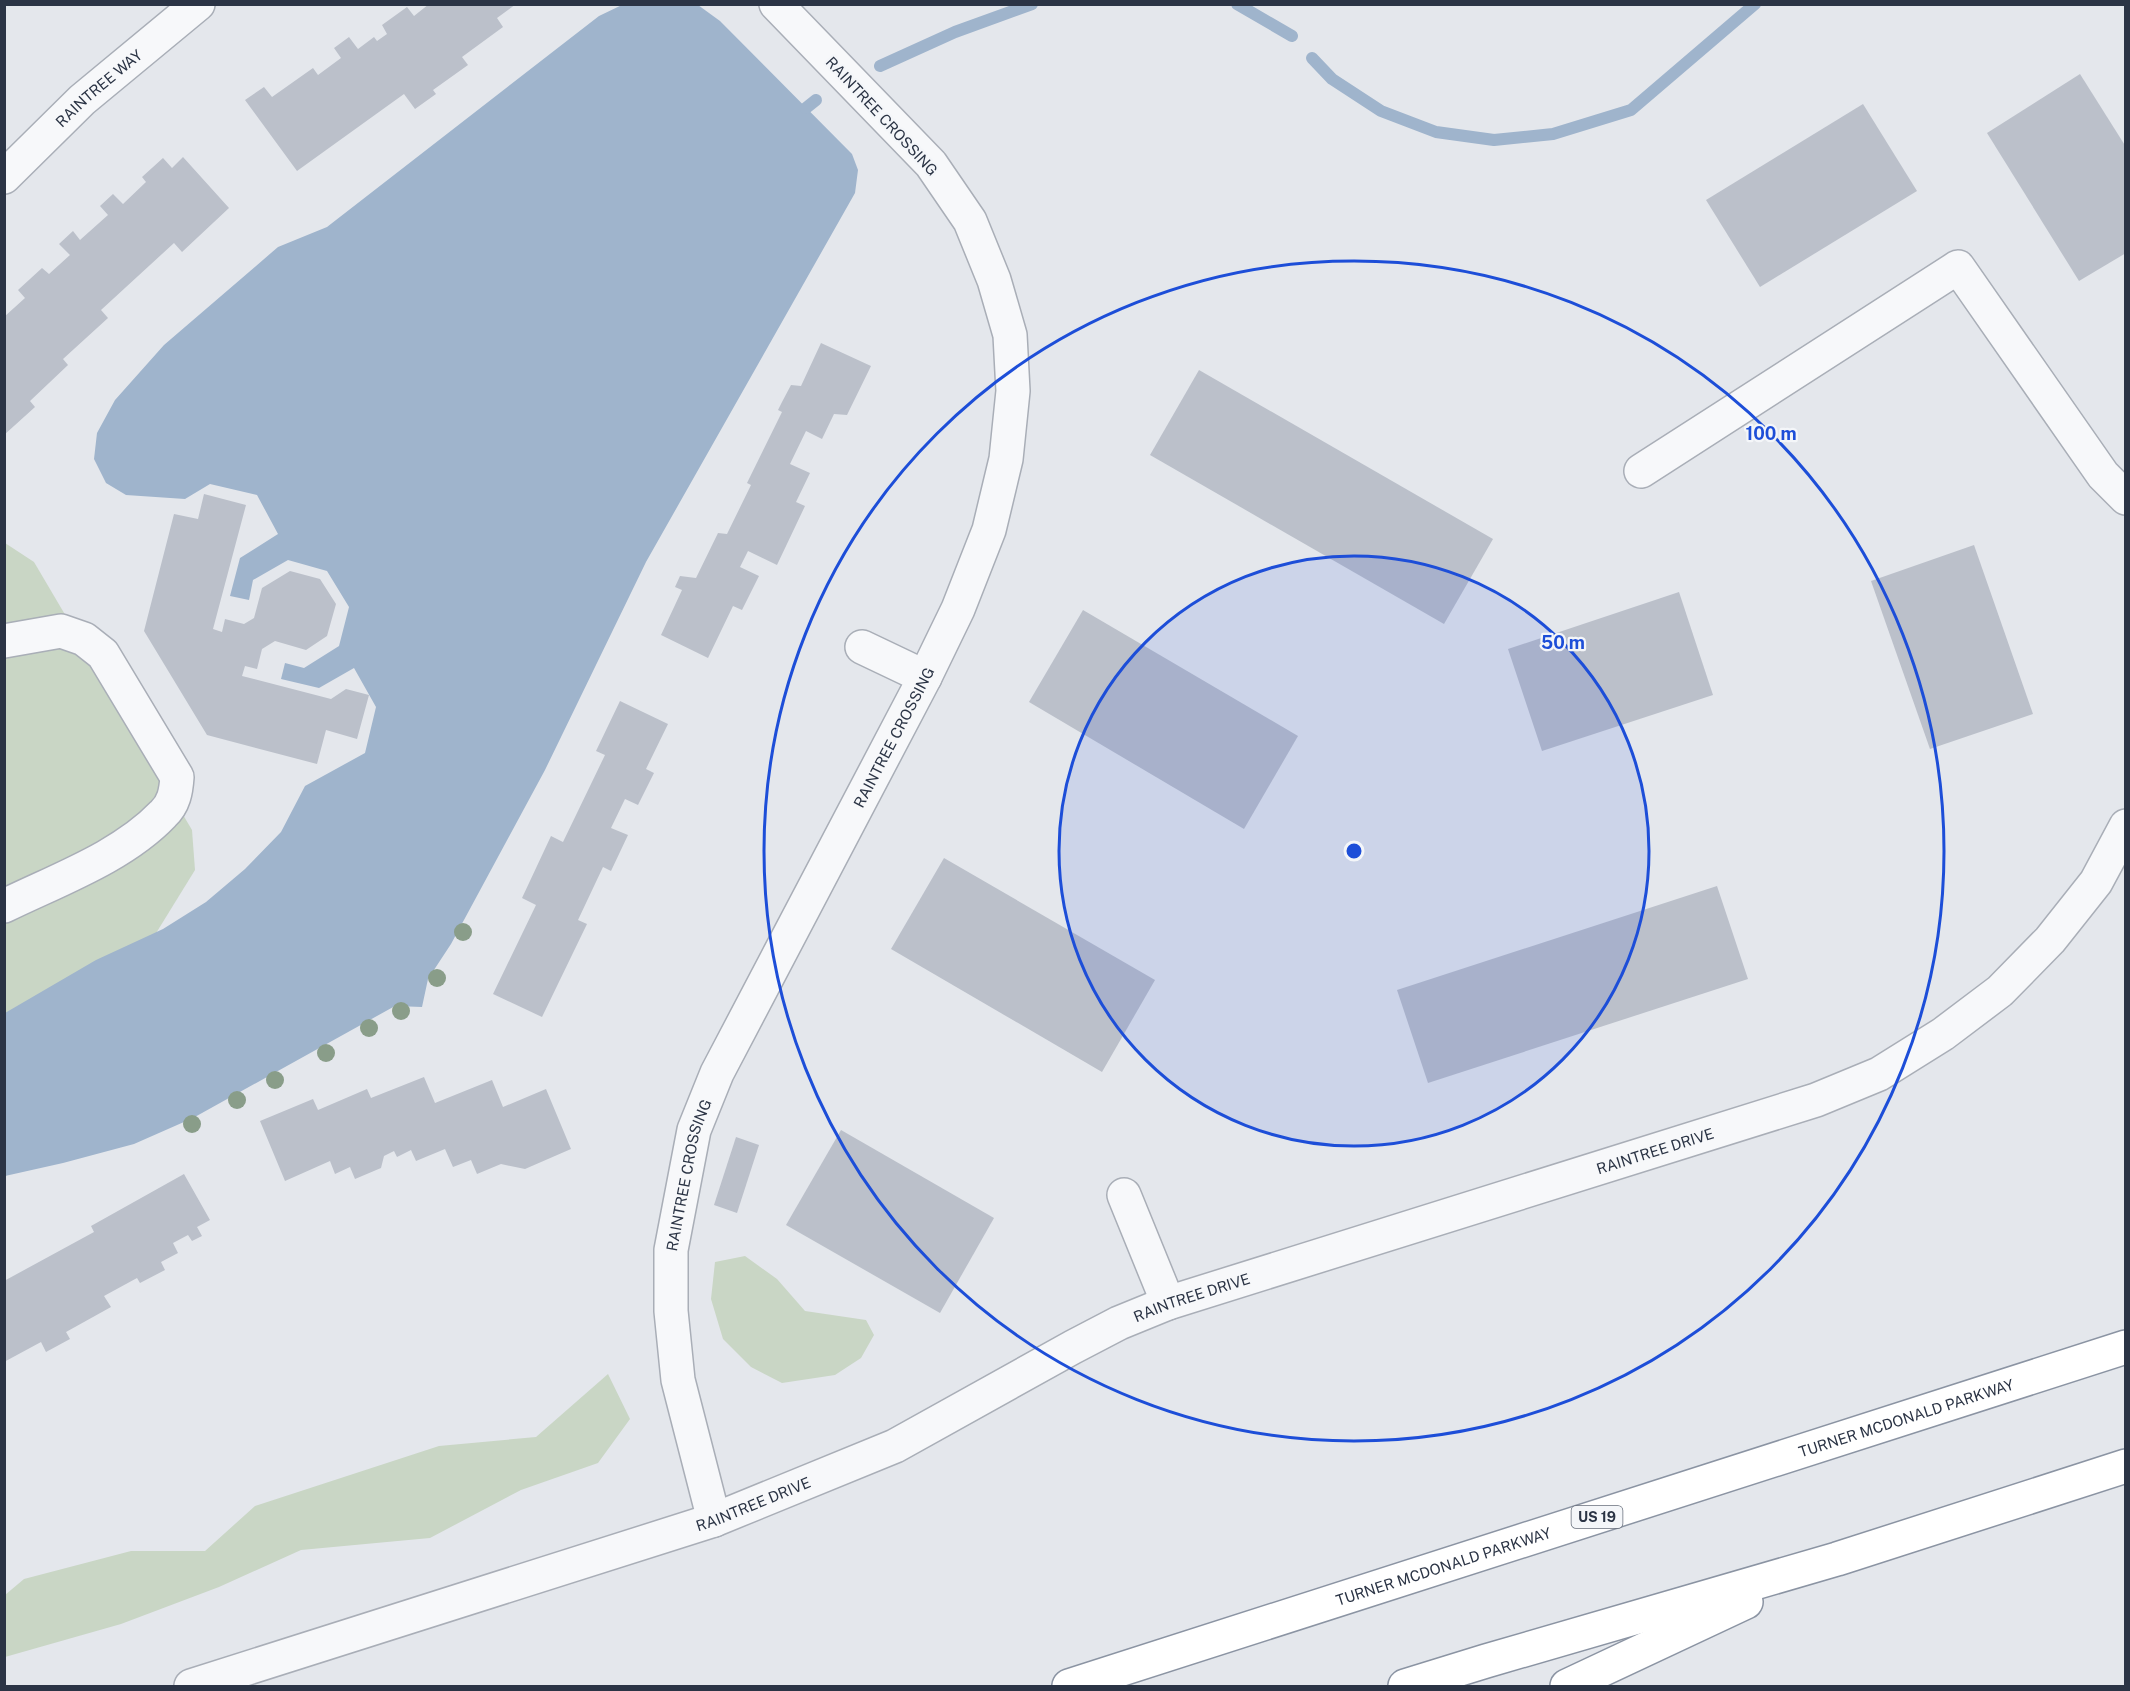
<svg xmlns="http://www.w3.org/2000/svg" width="2130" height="1691" font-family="'Public Sans',sans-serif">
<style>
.green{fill:#c9d6c5}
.water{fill:#9fb4cc}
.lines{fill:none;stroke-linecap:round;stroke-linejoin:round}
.stream{stroke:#9fb4cc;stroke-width:12}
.building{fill:#bbc0ca}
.minor-casing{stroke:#a9aeb7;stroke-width:36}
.highway-casing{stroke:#8b94a3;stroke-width:36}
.minor{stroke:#f7f8fa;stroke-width:33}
.highway{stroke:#fff;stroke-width:33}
.tree{fill:#899d89}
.ring{fill:none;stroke:#1d4ed8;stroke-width:3}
.labels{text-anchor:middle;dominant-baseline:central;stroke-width:4.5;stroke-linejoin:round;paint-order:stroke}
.shield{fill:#f4f6f9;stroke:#676e7b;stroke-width:1.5}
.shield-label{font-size:14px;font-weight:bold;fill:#2b3445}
.street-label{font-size:15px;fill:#2b3445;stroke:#f4f6f9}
.centre{fill:#1d4ed8;stroke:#f4f6f9;stroke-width:3}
.ring-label{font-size:18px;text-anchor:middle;font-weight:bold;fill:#1d4ed8;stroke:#f4f6f9;stroke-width:4.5;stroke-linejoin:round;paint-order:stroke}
</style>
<rect width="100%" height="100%" fill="#e4e7ec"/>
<g class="green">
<polygon points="5,543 34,562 192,830 195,870 5,1178"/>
<polygon points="745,1256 777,1279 805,1311 866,1320 874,1335 861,1358 835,1375 782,1383 751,1367 723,1339 711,1299 715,1262"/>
<polygon points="608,1374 630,1419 598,1463 521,1490 430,1538 301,1550 219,1587 121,1624 5,1657 5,1595 24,1579 131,1551 205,1551 255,1506 439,1446 536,1437"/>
</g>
<polygon class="water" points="624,4 698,5 720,21 852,154 858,170 855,193 646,562 545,770 451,944 428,979 422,1007 395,1006 193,1118 134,1144 63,1163 5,1176 5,1013 96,960 163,929 206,902 245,869 281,832 305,786 365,753 376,707 354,668 319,688 281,679 285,663 304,668 339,646 349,607 327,571 288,560 253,580 249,600 230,596 240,558 278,534 257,495 210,484 185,499 126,495 106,483 94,459 97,433 115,400 164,345 278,247 327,227 599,16"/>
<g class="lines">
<g class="stream">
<polyline points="1237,4 1292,36"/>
<polyline points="1312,58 1332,79 1381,111 1436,132 1494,140 1553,134 1631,110 1755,4"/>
<polyline points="880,66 955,32 1032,4"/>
<polyline points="806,108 816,100"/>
</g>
</g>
<g class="building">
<polygon points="429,4 516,4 497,18 503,27 462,57 468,65 433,90 436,94 415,109 404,94 297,171 245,100 264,87 272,97 313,68 318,75 341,58 334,48 349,37 358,49 374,37 377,41 387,34 382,25 407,7 414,16"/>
<polygon points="2080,74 2126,147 2126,253 2079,281 1987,133"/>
<polygon points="1863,104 1917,191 1760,287 1706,200"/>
<polygon points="183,157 229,208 182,252 174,243 101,310 108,318 63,359 68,365 30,401 35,407 4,435 4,317 25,298 18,290 42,268 49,274 70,255 59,244 73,231 80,240 108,215 100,206 113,194 123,204 146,182 142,177 163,158 172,168"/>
<polygon points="821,343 871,366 847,415 834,414 822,439 806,431 790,464 810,473 796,502 805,506 777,565 748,551 740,567 759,576 742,610 733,606 708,658 661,635 682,590 675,587 680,576 696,578 718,533 727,534 751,485 747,483 782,412 778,410 782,402 791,385 801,386"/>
<polygon points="1199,370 1493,539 1444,624 1150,455"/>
<polygon points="204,494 246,505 213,629 222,632 225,619 244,624 254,618 262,588 290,571 320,579 336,604 327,636 306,650 275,641 262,649 257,669 245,666 242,676 331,699 346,689 369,695 357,739 326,730 317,764 207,735 144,631 174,514 198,519"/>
<polygon points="1974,545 2033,714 1930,749 1871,581"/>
<polygon points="1679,592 1713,695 1542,751 1508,649"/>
<polygon points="1083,610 1298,736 1244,829 1029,702"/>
<polygon points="620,701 668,724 646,769 654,773 638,805 625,799 611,828 628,835 611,871 603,867 578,920 587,924 542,1017 493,994 536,905 522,898 551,836 563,842 605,755 596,751"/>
<polygon points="944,858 1155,980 1102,1072 891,949"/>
<polygon points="1717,886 1748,979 1428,1083 1397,990"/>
<polygon points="424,1077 435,1103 492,1080 503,1107 546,1089 571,1149 525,1169 501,1164 477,1174 471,1160 453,1167 445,1149 416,1161 411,1150 397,1157 394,1151 384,1156 381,1168 355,1179 350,1167 335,1174 330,1161 285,1181 260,1121 313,1099 318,1110 367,1089 371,1098"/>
<polygon points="841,1130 994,1218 940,1313 786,1225"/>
<polygon points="736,1137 759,1145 737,1213 714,1205"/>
<polygon points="184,1174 210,1220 197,1227 202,1236 192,1241 188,1235 173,1243 178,1253 161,1262 165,1270 140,1283 137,1278 104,1296 111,1307 66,1332 70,1339 46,1352 41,1342 4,1362 4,1281 94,1232 91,1226"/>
</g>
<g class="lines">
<g class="minor-casing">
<g id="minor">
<path id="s1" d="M4,177L82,100L198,4"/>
<polyline points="1641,471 1958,267 2103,475 2126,498"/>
<path d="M4,641L61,631L84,639L103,654L177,777C176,791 174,804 163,814C122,857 57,880 4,906"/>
<polyline points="862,647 925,677"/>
<polyline points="1124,1195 1168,1303"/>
<path id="s2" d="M714,1520L678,1380L671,1311V1250L694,1130L717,1073L925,677L958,609L989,530L1006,459L1013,391L1010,335L994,280L970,221L931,164L776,4"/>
<path id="s3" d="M191,1686L714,1520L895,1446L1073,1347L1119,1323L1168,1303L1816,1100L1879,1074L1943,1034L2000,991L2050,940L2096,882L2126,826"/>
</g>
</g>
<g class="highway-casing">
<g id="highway">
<path id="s4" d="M1069,1686L2126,1347"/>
<polyline points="1405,1686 1486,1661 1837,1559 2126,1466"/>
<polyline points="1567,1686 1746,1602"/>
</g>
</g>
<use href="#minor" class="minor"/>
<use href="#highway" class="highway"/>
</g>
<g class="tree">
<circle cx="463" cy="932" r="9"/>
<circle cx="437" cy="978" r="9"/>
<circle cx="401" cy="1011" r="9"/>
<circle cx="369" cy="1028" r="9"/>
<circle cx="326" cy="1053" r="9"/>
<circle cx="275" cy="1080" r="9"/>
<circle cx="237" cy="1100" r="9"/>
<circle cx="192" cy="1124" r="9"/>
</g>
<circle cx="1354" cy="851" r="295" fill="#1d4ed8" fill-opacity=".12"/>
<g class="ring">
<circle cx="1354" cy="851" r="295"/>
<circle cx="1354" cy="851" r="590"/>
</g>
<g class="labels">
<rect class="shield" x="1571.5" y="1506" width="51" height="22" rx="4.5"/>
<g class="shield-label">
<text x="1597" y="1517">US 19</text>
</g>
<g class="street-label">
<text stroke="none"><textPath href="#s1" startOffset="130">RAINTREE WAY</textPath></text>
<text transform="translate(882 116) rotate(47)">RAINTREE CROSSING</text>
<text stroke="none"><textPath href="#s2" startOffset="838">RAINTREE CROSSING</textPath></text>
<text stroke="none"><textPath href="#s3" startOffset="1563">RAINTREE DRIVE</textPath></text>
<text stroke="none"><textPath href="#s2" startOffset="352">RAINTREE CROSSING</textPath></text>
<text stroke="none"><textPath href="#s3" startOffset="1077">RAINTREE DRIVE</textPath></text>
<text stroke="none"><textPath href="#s4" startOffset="879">TURNER MCDONALD PARKWAY</textPath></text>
<text stroke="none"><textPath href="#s3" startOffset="591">RAINTREE DRIVE</textPath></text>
<text stroke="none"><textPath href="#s4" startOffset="393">TURNER MCDONALD PARKWAY</textPath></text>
</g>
</g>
<circle cx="1354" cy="851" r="9" class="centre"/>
<g class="ring-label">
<text x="1771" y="440">100 m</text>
<text x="1563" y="649">50 m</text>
</g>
<rect width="2130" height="1691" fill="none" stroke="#2b3445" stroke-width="12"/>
</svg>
